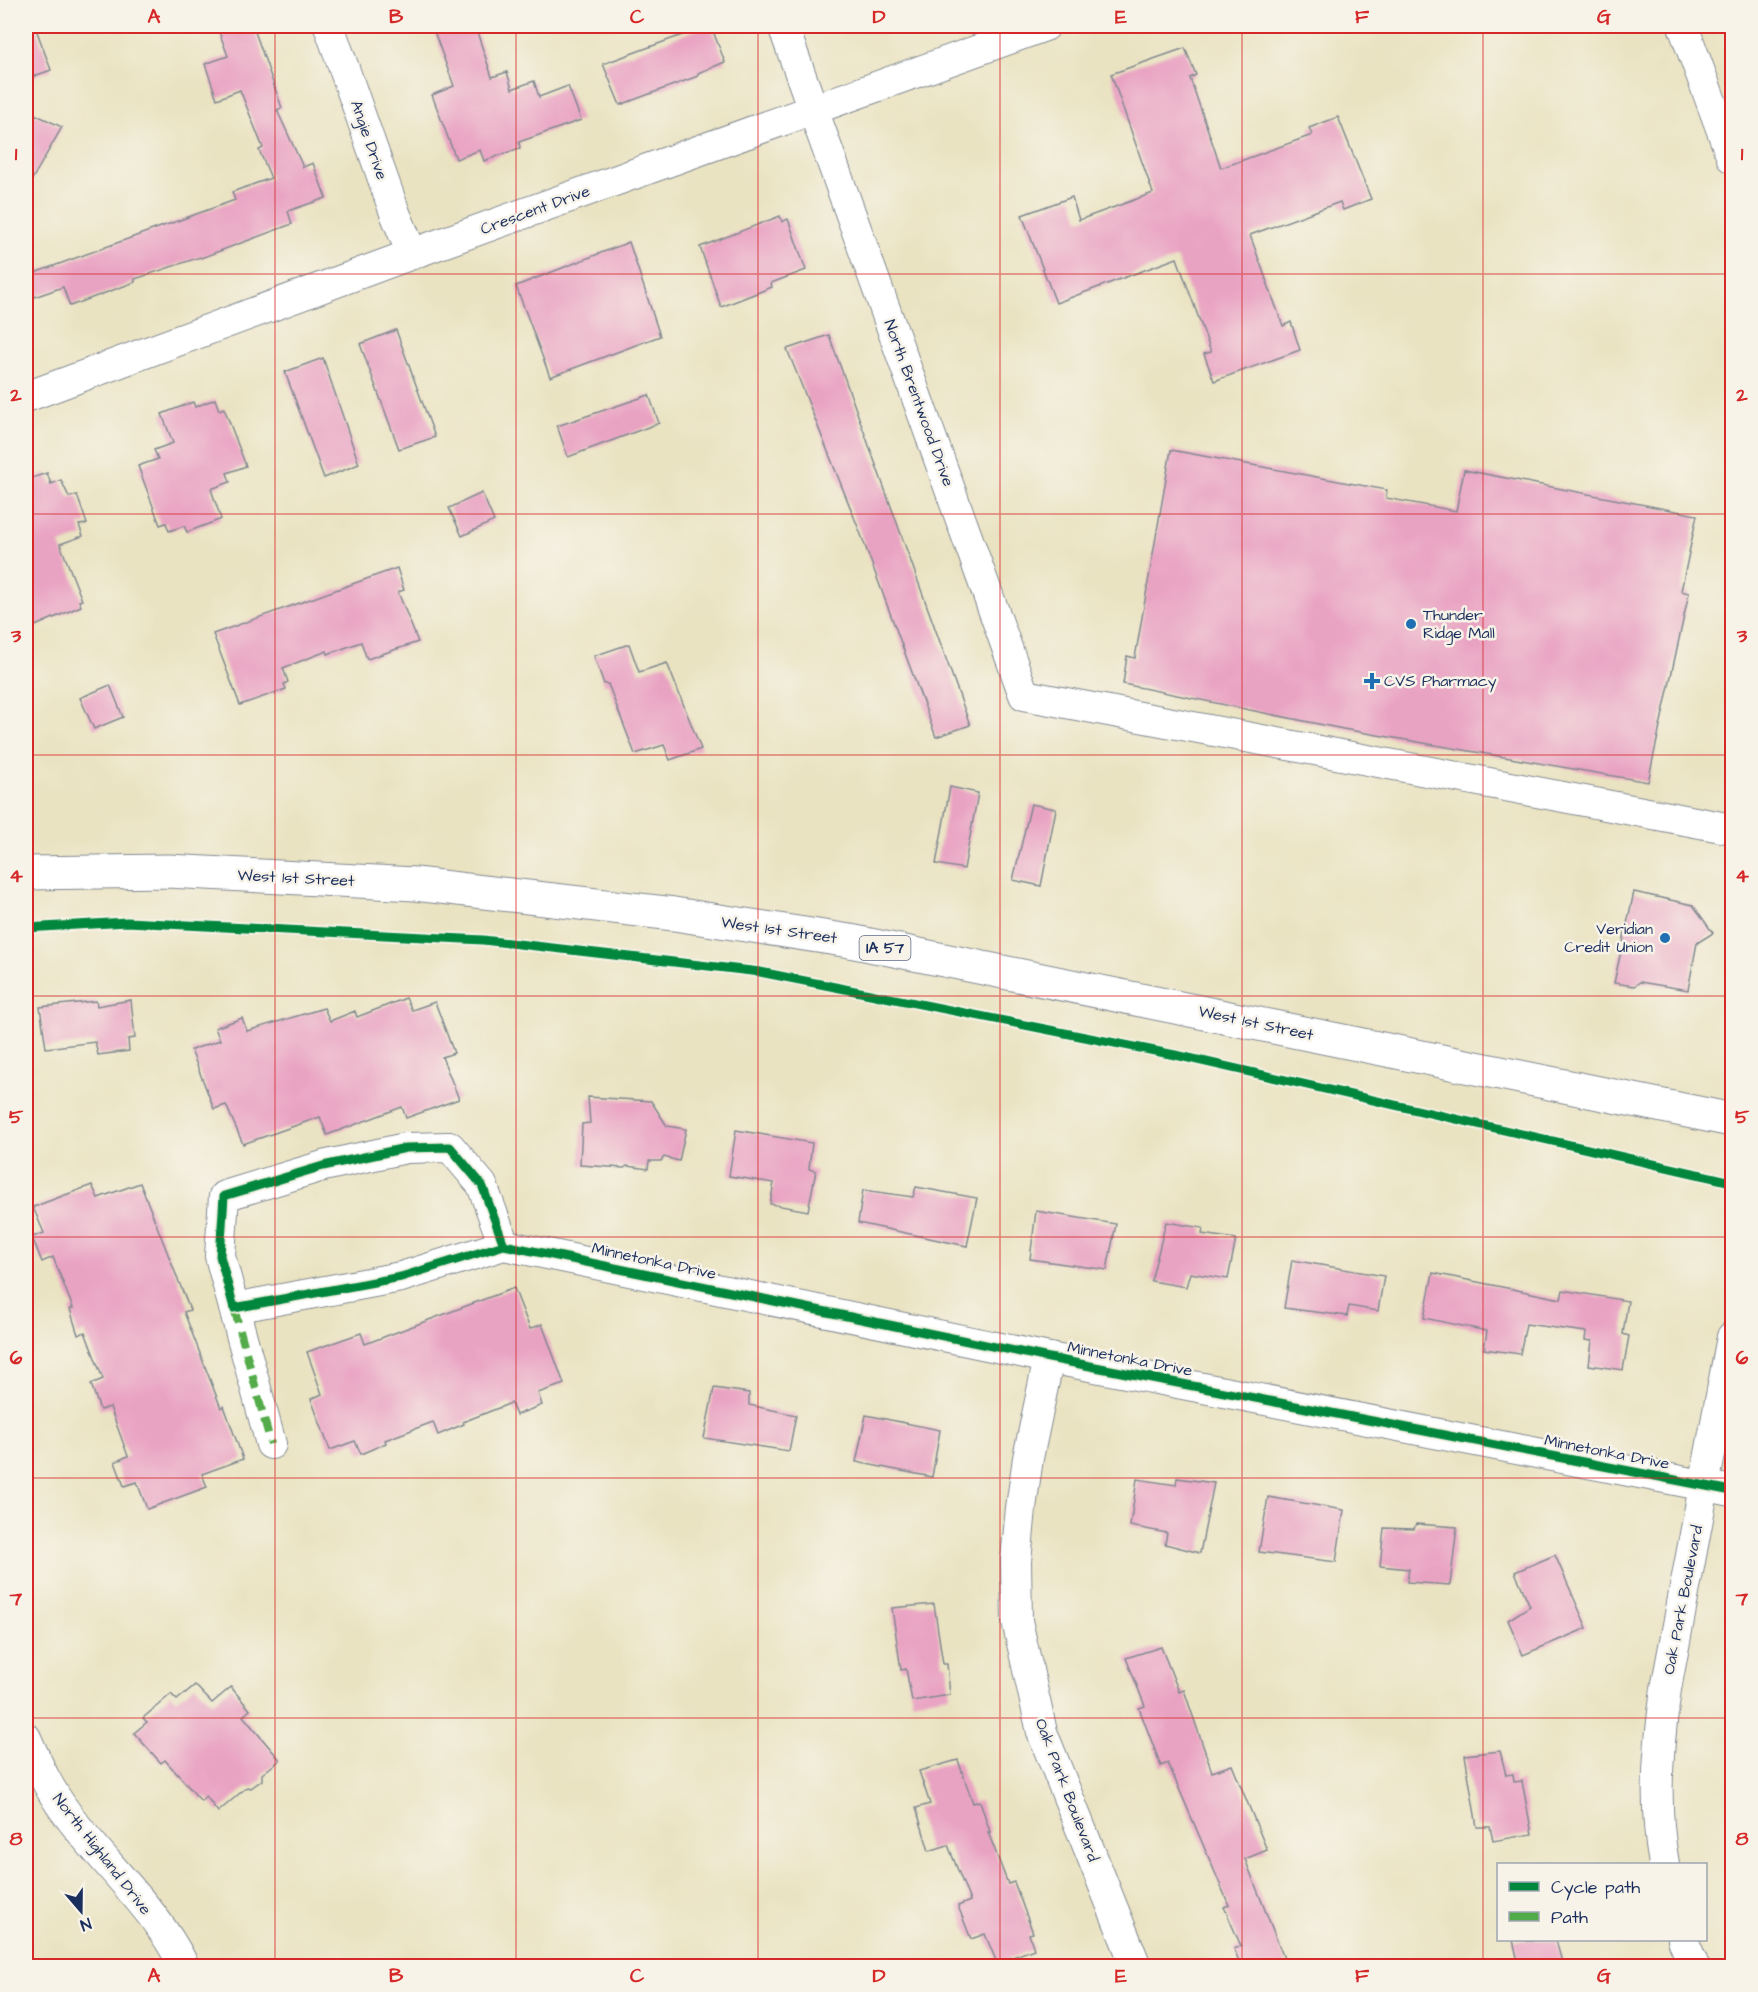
<svg xmlns="http://www.w3.org/2000/svg" width="1758" height="1992" font-family="'Architects Daughter',sans-serif">
<style>
.building{fill:#e9a3c2}
.lines{fill:none;stroke-linecap:round;stroke-linejoin:round}
.minor-casing{stroke:#828990;stroke-width:32}
.major-casing{stroke:#828990;stroke-width:35}
.minor{stroke:#fff;stroke-width:30}
.major{stroke:#fff;stroke-width:33}
.quiet{stroke:#52ab49;stroke-width:8;stroke-dasharray:15 8;stroke-linecap:butt}
.cycleway-casing{stroke:#f7f3e8;stroke-width:13}
.cycleway{stroke:#00873e;stroke-width:9}
.grid{fill:none;stroke:#d62828;stroke-width:1.5;stroke-opacity:0.55}
.poi-dot{fill:#1f6fb2;stroke:#f7f3e8;stroke-width:2}
.labels{text-anchor:middle;dominant-baseline:central;stroke-width:5;stroke-linejoin:round;paint-order:stroke}
.shield{fill:#f7f3e8;stroke:#5d6a87;stroke-width:1.5}
.shield-label{font-size:15px;font-weight:bold;fill:#1b2f5e}
.street-label{font-size:16px;fill:#1b2f5e;stroke:#f7f3e8}
.poi-label{font-size:16px;fill:#1b2f5e;stroke:#f7f3e8;text-anchor:start}
.neatline{fill:none;stroke:#d62828;stroke-width:2}
.grid-label{font-size:20px;text-anchor:middle;font-weight:bold;fill:#d62828}
</style>
<rect width="100%" height="100%" fill="#f7f3e8"/>
<filter id="ink" filterUnits="userSpaceOnUse"><feTurbulence type="fractalNoise" baseFrequency=".0167" numOctaves="2"/><feDisplacementMap in="SourceGraphic" scale="12" xChannelSelector="R" yChannelSelector="G"/><feConvolveMatrix kernelMatrix="1 2 1 2 8 2 1 2 1" color-interpolation-filters="sRGB"/></filter>
<filter id="wash" filterUnits="userSpaceOnUse"><feTurbulence type="fractalNoise" baseFrequency=".008" numOctaves="4" result="noise"/><feDisplacementMap in="SourceGraphic" scale="24" xChannelSelector="R" yChannelSelector="G"/><feGaussianBlur stdDeviation="1.35" result="paint"/><feColorMatrix in="noise" values="0 0 0 0 0 0 0 0 0 0 0 0 0 0 0 0 0 1.4 0 .05"/><feComposite in="paint" operator="in"/></filter>
<g filter="url(#wash)">
<rect width="100%" height="100%" fill="#eae3c2"/>
<g id="blocks">
<g class="building">
<polygon points="26,26 35,26 51,70 26,79"/>
<polygon points="217,26 253,26 282,108 277,110 303,167 313,163 326,198 288,211 292,224 201,258 200,257 135,279 135,282 70,306 63,287 26,300 26,276 235,200 232,192 271,178 259,150 263,148 240,90 217,99 205,64 228,56"/>
<polygon points="432,26 475,26 492,77 507,72 512,89 534,81 539,97 568,86 581,120 519,142 520,148 484,161 480,150 456,159 432,95 454,86"/>
<polygon points="707,26 711,26 725,62 698,73 698,76 620,105 603,64"/>
<polygon points="1185,48 1196,75 1190,78 1221,168 1312,135 1309,128 1338,117 1371,199 1343,210 1340,202 1250,235 1283,326 1291,322 1300,350 1214,381 1204,354 1211,352 1177,258 1056,303 1022,215 1072,197 1079,220 1153,193 1111,74"/>
<polygon points="26,110 62,127 26,190"/>
<polygon points="780,216 782,222 788,219 806,270 771,283 772,287 721,307 700,247"/>
<polygon points="629,242 660,336 550,377 516,286"/>
<polygon points="396,330 435,437 399,449 360,344"/>
<polygon points="829,335 970,725 936,737 860,532 787,349"/>
<polygon points="323,358 359,464 324,478 285,372"/>
<polygon points="649,395 659,423 568,457 557,426"/>
<polygon points="215,399 219,410 224,408 246,466 227,473 230,482 211,489 221,519 219,520 187,532 184,526 169,531 166,523 160,525 138,466 158,459 154,450 173,443 162,414 193,402 195,407"/>
<polygon points="1171,450 1387,490 1386,498 1456,511 1464,470 1697,515 1681,591 1689,593 1648,782 1343,729 1123,684 1127,656 1135,658"/>
<polygon points="47,473 51,484 61,480 69,497 77,495 87,524 79,525 83,536 60,544 82,600 79,601 81,606 26,630 26,480"/>
<polygon points="482,493 494,521 462,536 449,508"/>
<polygon points="397,568 404,590 398,592 418,642 367,659 361,642 328,654 327,651 283,668 288,682 284,684 286,689 240,705 213,634"/>
<polygon points="629,644 639,672 667,663 701,749 670,760 664,745 635,754 608,684 604,684 594,656"/>
<polygon points="110,685 123,717 94,729 80,698"/>
<polygon points="950,787 978,793 964,869 936,864"/>
<polygon points="1031,804 1056,809 1041,886 1013,880"/>
<polygon points="1634,892 1693,905 1713,933 1697,943 1688,990 1640,982 1634,986 1614,983"/>
<polygon points="406,998 412,1010 435,1002 454,1053 442,1057 459,1099 406,1118 402,1107 327,1135 320,1117 243,1144 226,1105 214,1109 191,1050 220,1040 215,1028 242,1018 247,1031 324,1008 330,1021 355,1011 357,1017"/>
<polygon points="131,1000 135,1038 128,1039 129,1051 98,1055 95,1042 46,1048 40,1007 96,1001 97,1006"/>
<polygon points="588,1097 651,1101 667,1126 686,1129 679,1161 664,1157 661,1161 649,1161 648,1169 627,1166 624,1168 580,1165 582,1124 590,1123"/>
<polygon points="736,1130 812,1143 809,1169 816,1171 808,1211 770,1204 774,1183 729,1176"/>
<polygon points="140,1183 190,1310 184,1312 221,1408 224,1406 243,1459 202,1474 207,1487 147,1509 137,1482 124,1486 115,1462 128,1456 110,1407 100,1410 91,1384 103,1379 85,1332 78,1335 70,1309 73,1308 53,1257 42,1262 32,1237 44,1233 33,1207 92,1185 98,1198"/>
<polygon points="916,1187 977,1198 967,1246 858,1223 863,1190 913,1197"/>
<polygon points="1036,1211 1116,1224 1107,1270 1030,1259"/>
<polygon points="1166,1222 1203,1228 1202,1234 1236,1239 1228,1279 1190,1273 1186,1287 1151,1281"/>
<polygon points="1292,1260 1384,1276 1378,1311 1349,1306 1347,1316 1284,1308"/>
<polygon points="1433,1273 1561,1299 1563,1290 1628,1301 1623,1334 1629,1336 1623,1370 1589,1365 1592,1341 1585,1340 1586,1332 1526,1324 1520,1354 1484,1349 1487,1331 1424,1318"/>
<polygon points="514,1288 530,1329 542,1324 564,1384 538,1393 542,1405 516,1415 511,1403 463,1422 464,1424 438,1435 433,1422 385,1440 386,1443 361,1454 355,1441 330,1450 311,1399 322,1394 307,1352 361,1333 365,1344"/>
<polygon points="714,1388 749,1393 749,1405 796,1415 789,1451 704,1438"/>
<polygon points="866,1415 940,1430 932,1477 856,1462"/>
<polygon points="1177,1478 1214,1483 1200,1553 1165,1544 1167,1533 1130,1526 1137,1479 1176,1485"/>
<polygon points="1268,1497 1344,1510 1336,1562 1259,1552"/>
<polygon points="1416,1524 1457,1527 1450,1585 1407,1582 1409,1569 1380,1566 1384,1528 1414,1529"/>
<polygon points="1555,1555 1587,1628 1523,1655 1508,1620 1530,1606 1515,1572"/>
<polygon points="934,1604 943,1664 947,1664 950,1695 912,1701 906,1669 901,1670 892,1608"/>
<polygon points="1161,1647 1179,1692 1184,1690 1212,1772 1232,1765 1267,1850 1245,1859 1287,1966 1241,1966 1234,1949 1241,1946 1224,1907 1229,1905 1168,1763 1161,1766 1139,1708 1145,1706 1126,1658"/>
<polygon points="195,1685 212,1703 231,1687 250,1710 243,1716 280,1760 262,1774 262,1780 251,1788 247,1787 218,1812 206,1796 201,1801 165,1760 161,1763 134,1733 147,1722 143,1718 171,1694 177,1700"/>
<polygon points="1500,1751 1506,1775 1513,1774 1514,1782 1522,1781 1532,1834 1493,1841 1490,1827 1477,1827 1465,1755"/>
<polygon points="958,1760 973,1803 980,1801 990,1832 988,1832 1008,1884 1014,1882 1033,1933 1029,1934 1034,1949 997,1963 985,1934 971,1939 958,1906 970,1901 948,1845 929,1851 916,1808 930,1804 919,1771"/>
<polygon points="1513,1940 1556,1940 1563,1966 1519,1966"/>
</g>
</g>
</g>
<g filter="url(#ink)">
<use href="#blocks" fill-opacity="0" stroke="#828990" stroke-width="1.5"/>
<g class="lines">
<g class="minor-casing">
<g id="minor">
<polyline points="329,26 395,213 412,254"/>
<polyline points="783,26 1024,695 1732,829"/>
<polyline points="1683,26 1732,158"/>
<polyline points="26,397 431,247 1045,26"/>
<polyline points="504,1245 482,1185 450,1147 406,1148 323,1166 224,1196 220,1256 234,1308 401,1277 504,1245 1049,1358 1732,1491"/>
<polyline points="234,1308 271,1444"/>
<polyline points="1049,1358 1028,1458 1021,1508 1016,1561 1017,1621 1042,1732 1136,1966"/>
<path d="M26,1738C38,1765 50,1792 68,1815C106,1866 156,1909 184,1966"/>
<path d="M1664,1864C1653,1805 1658,1748 1666,1689L1732,1337"/>
<polyline points="1683,1940 1694,1966"/>
</g>
</g>
<g class="major-casing">
<polyline id="major" points="26,873 168,871 415,884 674,914 850,941 1732,1120"/>
</g>
<use href="#minor" class="minor"/>
<use href="#major" class="major"/>
<polyline class="quiet" points="234,1308 271,1444"/>
<g class="cycleway-casing">
<g id="cycleway">
<polyline points="26,928 127,922 483,940 760,972 1180,1056 1732,1182"/>
<polyline points="504,1245 482,1185 450,1147 406,1148 323,1166 224,1196 220,1256 234,1308 401,1277 504,1245 1049,1358 1732,1491"/>
</g>
</g>
<use href="#cycleway" class="cycleway"/>
</g>
</g>
<path class="grid" d="M275,26V1966M516,26V1966M758,26V1966M1000,26V1966M1242,26V1966M1483,26V1966M26,274H1732M26,514H1732M26,755H1732M26,996H1732M26,1237H1732M26,1478H1732M26,1718H1732"/>
<g class="poi-dot">
<circle cx="1411" cy="624" r="6"/>
<path d="M1369 672h6v6h6v6h-6v6h-6v-6h-6v-6h6z"/>
<circle cx="1665" cy="938" r="6"/>
</g>
<g class="labels">
<rect class="shield" x="859.5" y="936" width="51" height="24" rx="4.5"/>
<g class="shield-label">
<text x="885" y="948">IA 57</text>
</g>
<g class="street-label">
<text transform="translate(369 140) rotate(71)">Angie Drive</text>
<text transform="translate(535 210) rotate(-20)">Crescent Drive</text>
<text transform="translate(919 403) rotate(70)">North Brentwood Drive</text>
<text transform="translate(296 878) rotate(3)">West 1st Street</text>
<text transform="translate(779 930) rotate(8)">West 1st Street</text>
<text transform="translate(1256 1023) rotate(12)">West 1st Street</text>
<text transform="translate(654 1261) rotate(12)">Minnetonka Drive</text>
<text transform="translate(1130 1359) rotate(11)">Minnetonka Drive</text>
<text transform="translate(1607 1452) rotate(11)">Minnetonka Drive</text>
<text transform="translate(1683 1600) rotate(-79)">Oak Park Boulevard</text>
<text transform="translate(1067 1790) rotate(69)">Oak Park Boulevard</text>
<text transform="translate(102 1854) rotate(52)">North Highland Drive</text>
</g>
<g class="poi-label">
<text x="1423" y="615">Thunder<tspan x="1423" dy="18">Ridge Mall</tspan></text>
<text x="1384" y="681">CVS Pharmacy</text>
<text x="1653" y="929" text-anchor="end">Veridian<tspan x="1653" dy="18">Credit Union</tspan></text>
</g>
</g>
<rect width="1758" height="1992" fill="none" stroke="#f7f3e8" stroke-width="66"/>
<rect x="1497" y="1863" width="210" height="78" fill="#f7f3e8" stroke="#9fa5b1" stroke-width="1.5"/>
<rect x="1509" y="1882" width="30" height="9" fill="#00873e" stroke="#9fa5b1" stroke-width="1.5"/>
<text x="1551" y="1893" font-size="18" fill="#1b2f5e">Cycle path</text>
<rect x="1509" y="1912" width="30" height="9" fill="#52ab49" stroke="#9fa5b1" stroke-width="1.5"/>
<text x="1551" y="1923" font-size="18" fill="#1b2f5e">Path</text>
<g transform="translate(81 1911) rotate(160)" stroke="#f7f3e8" stroke-width="4.5" paint-order="stroke">
<path d="M0-4.5L10 22L0 15L-10 22Z" fill="#1b2f5e"/>
<text y="-9" font-size="16" font-weight="bold" text-anchor="middle" fill="#1b2f5e">N</text>
</g>
<rect x="33" y="33" width="1692" height="1926" class="neatline"/>
<g class="grid-label">
<text x="154" y="23">A</text>
<text x="396" y="23">B</text>
<text x="637" y="23">C</text>
<text x="879" y="23">D</text>
<text x="1121" y="23">E</text>
<text x="1362" y="23">F</text>
<text x="1604" y="23">G</text>
<text x="16" y="160">1</text>
<text x="1742" y="160">1</text>
<text x="16" y="401">2</text>
<text x="1742" y="401">2</text>
<text x="16" y="642">3</text>
<text x="1742" y="642">3</text>
<text x="16" y="882">4</text>
<text x="1742" y="882">4</text>
<text x="16" y="1123">5</text>
<text x="1742" y="1123">5</text>
<text x="16" y="1364">6</text>
<text x="1742" y="1364">6</text>
<text x="16" y="1605">7</text>
<text x="1742" y="1605">7</text>
<text x="16" y="1845">8</text>
<text x="1742" y="1845">8</text>
<text x="154" y="1982">A</text>
<text x="396" y="1982">B</text>
<text x="637" y="1982">C</text>
<text x="879" y="1982">D</text>
<text x="1121" y="1982">E</text>
<text x="1362" y="1982">F</text>
<text x="1604" y="1982">G</text>
</g>
</svg>
